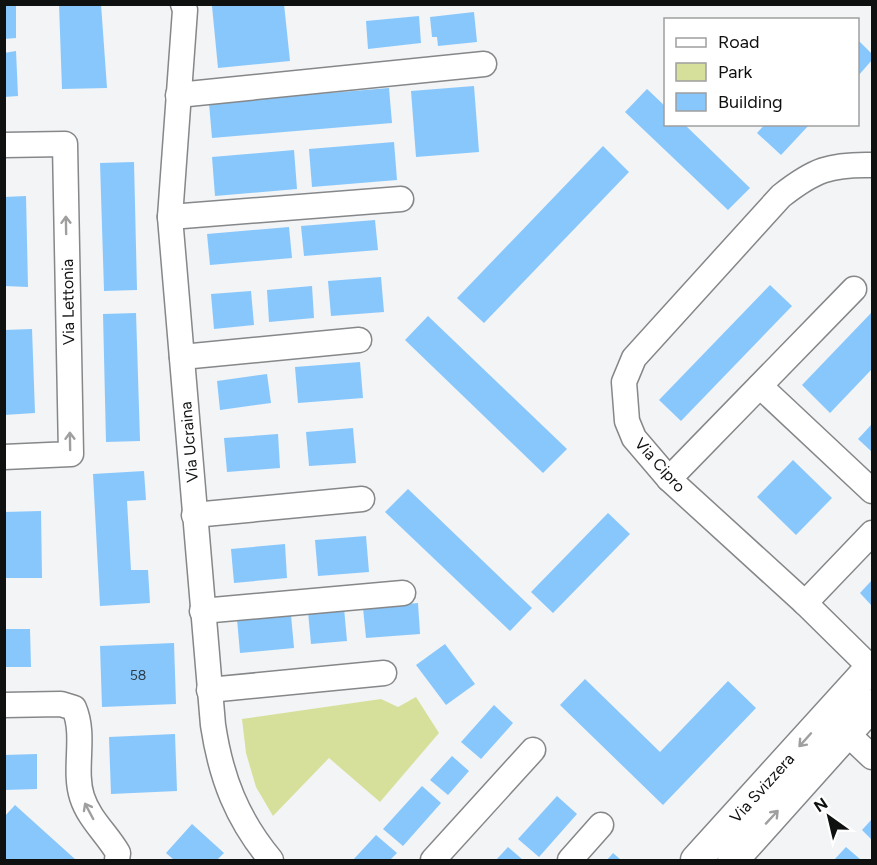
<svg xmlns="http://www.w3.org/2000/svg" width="877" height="865" font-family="Figtree,sans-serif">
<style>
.green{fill:#d7e09a}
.building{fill:#88c7fc}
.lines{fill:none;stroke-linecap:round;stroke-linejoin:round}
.minor-casing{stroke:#858789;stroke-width:27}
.major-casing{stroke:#858789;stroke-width:33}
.minor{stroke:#fff;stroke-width:24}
.major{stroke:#fff;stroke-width:30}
.oneway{stroke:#9f9f9f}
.labels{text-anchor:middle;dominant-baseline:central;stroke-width:4.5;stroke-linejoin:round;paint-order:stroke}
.number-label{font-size:14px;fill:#2d3e4b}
.street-label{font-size:16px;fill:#0f1010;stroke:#fff}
</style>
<rect width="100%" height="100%" fill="#f2f4f6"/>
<polygon class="green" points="416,697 439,733 380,802 329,758 273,816 256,787 246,753 242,719 381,699 398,707"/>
<g class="building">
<polygon points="4,4 16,4 16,38 4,39"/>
<polygon points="59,4 101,4 107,88 62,89"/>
<polygon points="227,4 284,4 290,61 218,68 212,6"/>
<polygon points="474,12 477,42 438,46 437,37 432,37 430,17"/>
<polygon points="419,16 421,43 368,49 366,21"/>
<polygon points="858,40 872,54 872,60 858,76"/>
<polygon points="16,51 18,96 4,97 4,53"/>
<polygon points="474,86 479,152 416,157 411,91"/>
<polygon points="389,88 392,123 212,138 209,103"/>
<polygon points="647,89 666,107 666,124 684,124 750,188 728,210 625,112"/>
<polygon points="765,124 810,124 781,155 757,133"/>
<polygon points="394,142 397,180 312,187 309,149"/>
<polygon points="603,146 629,172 484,323 457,298"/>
<polygon points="294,150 297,189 215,196 212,157"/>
<polygon points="134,162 137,290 104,291 100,163"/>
<polygon points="26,196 28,287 4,286 4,197"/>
<polygon points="375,220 378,250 304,256 301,226"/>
<polygon points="289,227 292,258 210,265 207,234"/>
<polygon points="381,277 384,312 331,316 328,281"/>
<polygon points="770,285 792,306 681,421 659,400"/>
<polygon points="312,286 314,318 269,322 267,290"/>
<polygon points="251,291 254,325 214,329 211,294"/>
<polygon points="872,312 872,369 830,413 802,385"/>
<polygon points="136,313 140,441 106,442 103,314"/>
<polygon points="428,316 567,449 543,473 405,340"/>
<polygon points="32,329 35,413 4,415 4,330"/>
<polygon points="360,362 363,398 298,403 295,367"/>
<polygon points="267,374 271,403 220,410 217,381"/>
<polygon points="872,424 872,452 858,439"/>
<polygon points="353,428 356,463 309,466 306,432"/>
<polygon points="278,434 280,468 227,472 224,438"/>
<polygon points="793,460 832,498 796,535 757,497"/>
<polygon points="144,471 146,500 127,501 131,570 148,570 150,603 100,606 93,474"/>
<polygon points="408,489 532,608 510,631 385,512"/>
<polygon points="41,511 42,578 4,578 4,512"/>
<polygon points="608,513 630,534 553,613 531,592"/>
<polygon points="366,536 369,572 318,576 315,540"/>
<polygon points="285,544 287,578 234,583 231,549"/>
<polygon points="872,580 872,606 860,593"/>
<polygon points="418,603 420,634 366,638 363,608"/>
<polygon points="344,608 347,641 311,644 308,612"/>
<polygon points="291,615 294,648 240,653 237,619"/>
<polygon points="4,629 30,629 31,667 4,667"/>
<polygon points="174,643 176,704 102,707 100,646"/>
<polygon points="445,644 475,684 446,705 416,665"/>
<polygon points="585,679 660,752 728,681 756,708 663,805 560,705"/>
<polygon points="494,705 513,723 481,759 461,742"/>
<polygon points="175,734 177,791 111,794 109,737"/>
<polygon points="37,754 37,789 4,790 4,755"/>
<polygon points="452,756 469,771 448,795 430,780"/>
<polygon points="422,786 441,803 403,846 383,829"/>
<polygon points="557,796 577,814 539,857 518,839"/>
<polygon points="15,805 76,860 4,860 4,817"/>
<polygon points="872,819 872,840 862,830"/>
<polygon points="192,824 224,853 217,860 174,860 166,853"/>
<polygon points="376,835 397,853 390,860 353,860"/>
<polygon points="508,847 523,860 496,860"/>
<polygon points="846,847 861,860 834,860"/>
<polygon points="613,853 621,860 607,860"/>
</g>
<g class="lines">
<g class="minor-casing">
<g id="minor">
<path d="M183,4L185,10L170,217L213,725C221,778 237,819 271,860"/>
<polyline points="178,95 484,64"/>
<polyline points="4,145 65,144 71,454 4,457"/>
<path d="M872,165C830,164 814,170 781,196L634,358L624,382L627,421L634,438L669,479L805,603L872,669"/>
<polyline points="170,217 401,199"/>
<polyline points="182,357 359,340"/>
<polyline points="760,386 872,491"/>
<polyline points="669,479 854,289"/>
<polyline points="194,515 362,499"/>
<polyline points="805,603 872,533"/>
<polyline points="202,611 403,593"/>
<polyline points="209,690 384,673"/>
<path d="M4,705L61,704L74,708C86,736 73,769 82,797C89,819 107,834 118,853L117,860"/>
<polyline points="835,722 872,757"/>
<polyline points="433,860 533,750"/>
<polyline points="570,860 601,825"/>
</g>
</g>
<g class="major-casing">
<g id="major">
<polyline points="696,860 872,666"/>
<polyline points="733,860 872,705"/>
</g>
</g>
<use href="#minor" class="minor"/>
<use href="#major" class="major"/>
</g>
<defs><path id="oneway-shaft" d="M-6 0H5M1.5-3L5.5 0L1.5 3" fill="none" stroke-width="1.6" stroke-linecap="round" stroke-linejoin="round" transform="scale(1.5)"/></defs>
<g class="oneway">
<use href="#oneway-shaft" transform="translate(66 225) rotate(-91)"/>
<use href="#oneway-shaft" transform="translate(70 441) rotate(-91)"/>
<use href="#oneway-shaft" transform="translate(805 740) rotate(132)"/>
<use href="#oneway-shaft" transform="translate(89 811) rotate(-118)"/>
<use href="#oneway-shaft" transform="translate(772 817) rotate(-47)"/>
</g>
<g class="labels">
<g class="number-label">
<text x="138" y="675">58</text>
</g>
<g class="street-label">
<text transform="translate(68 302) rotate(-91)">Via Lettonia</text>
<text transform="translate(189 442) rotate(-95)">Via Ucraina</text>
<text transform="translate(660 465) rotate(48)">Via Cipro</text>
<text transform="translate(762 788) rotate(-48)">Via Svizzera</text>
</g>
</g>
<rect width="877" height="865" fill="none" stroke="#0f1010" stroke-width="12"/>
<rect x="664" y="18" width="195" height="108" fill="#ffffff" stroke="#9f9f9f" stroke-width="1.5"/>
<rect x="676" y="38" width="30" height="9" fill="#ffffff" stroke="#9f9f9f" stroke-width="1.5"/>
<text x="718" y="48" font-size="18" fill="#0f1010">Road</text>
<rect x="676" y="63" width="30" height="18" fill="#d7e09a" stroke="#9f9f9f" stroke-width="1.5"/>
<text x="718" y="78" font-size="18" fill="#0f1010">Park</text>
<rect x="676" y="93" width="30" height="18" fill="#88c7fc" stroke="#9f9f9f" stroke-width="1.5"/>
<text x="718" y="108" font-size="18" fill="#0f1010">Building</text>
<g transform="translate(829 817) rotate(326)" stroke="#ffffff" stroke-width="4.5" paint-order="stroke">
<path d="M0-4.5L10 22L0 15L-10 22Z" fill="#0f1010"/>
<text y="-9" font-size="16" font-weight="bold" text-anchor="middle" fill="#0f1010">N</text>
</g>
</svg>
